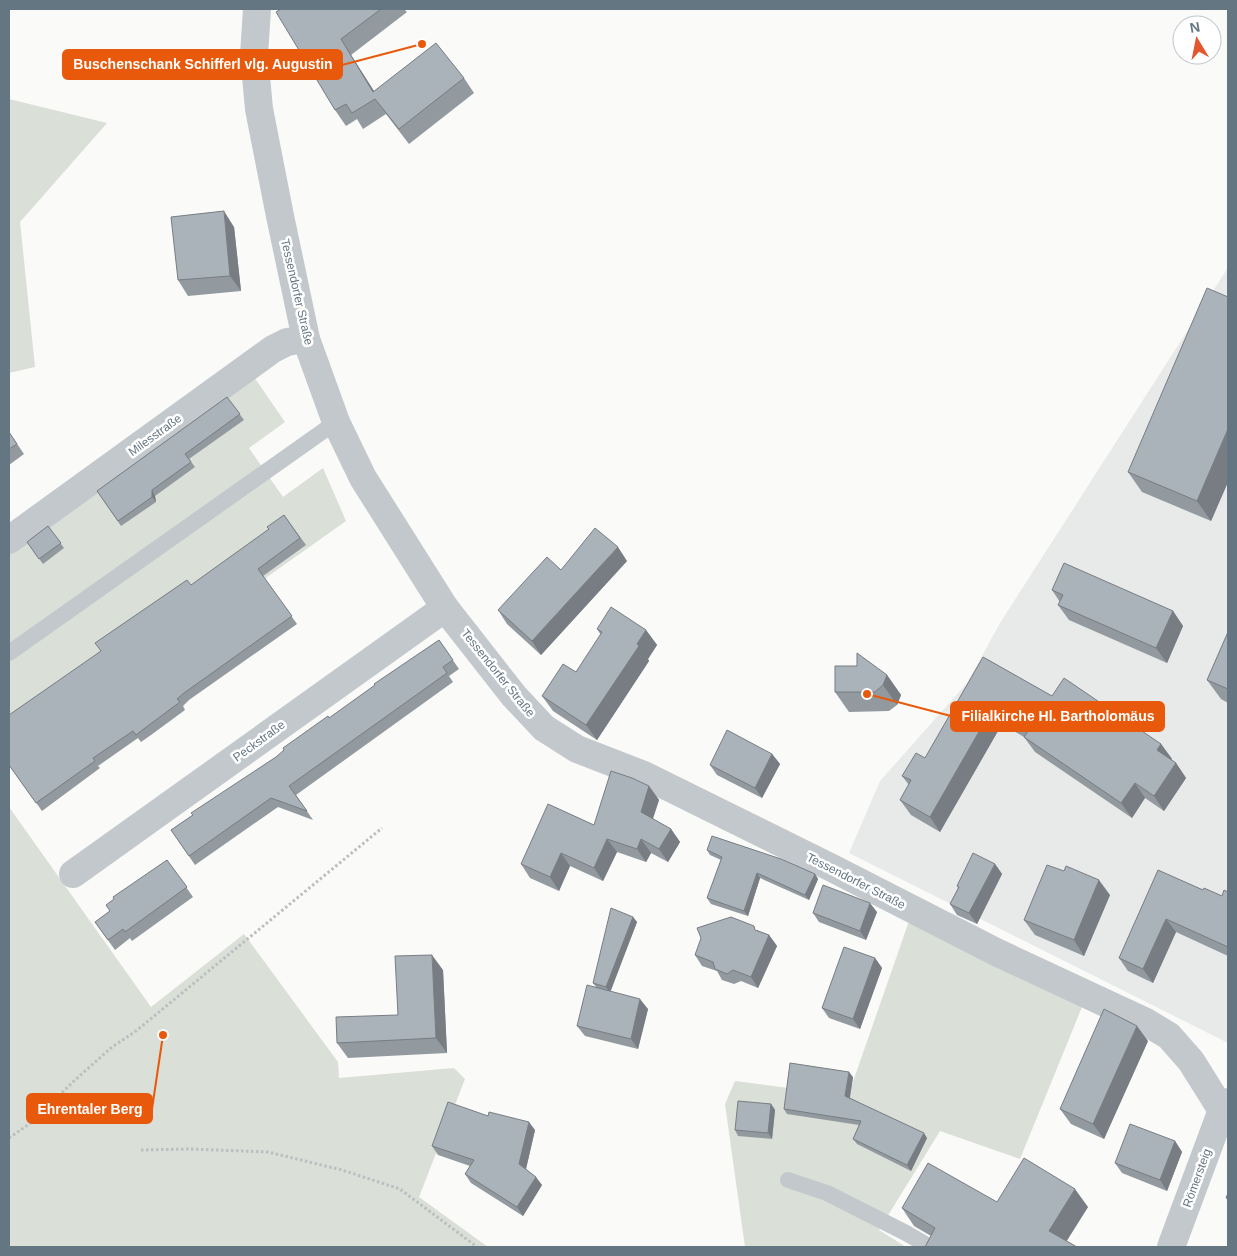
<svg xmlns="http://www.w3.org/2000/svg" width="1237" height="1256" font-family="Helvetica,sans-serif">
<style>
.built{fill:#e8e9e9}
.green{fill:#dadfd7}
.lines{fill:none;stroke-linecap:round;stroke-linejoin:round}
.path{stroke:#bbbfc2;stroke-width:3;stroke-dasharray:2.5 2.5;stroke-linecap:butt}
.lane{stroke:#c3c8cc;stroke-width:16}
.street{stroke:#c3c8cc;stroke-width:28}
.wall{fill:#929a9f}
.shaded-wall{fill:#777d82}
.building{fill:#aab3b9;stroke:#777d82}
.labels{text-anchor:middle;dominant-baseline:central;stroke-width:5;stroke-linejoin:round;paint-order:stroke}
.street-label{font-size:12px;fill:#657683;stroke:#fff}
.leader{fill:none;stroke:#e8590c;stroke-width:2}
.callout-dot{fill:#e8590c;stroke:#fff;stroke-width:2}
.callout{fill:#e8590c;stroke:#e8590c;stroke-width:2}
.callout-label{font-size:14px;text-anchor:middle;font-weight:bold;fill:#fff}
</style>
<rect width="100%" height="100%" fill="#fafaf8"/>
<polygon class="built" points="1227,269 1228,269 1228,1043 849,853 880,781 967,683 1000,623"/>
<g class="green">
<polygon points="9,99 107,123 20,222 35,367 9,373"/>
<polygon points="254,377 285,422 249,448 283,497 323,468 346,521 9,760 9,552"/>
<polygon points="9,807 151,1007 244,934 338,1062 339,1078 454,1068 465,1079 419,1197 488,1247 9,1247"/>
<polygon points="909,921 1082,1007 1020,1159 940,1131 879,1230 906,1247 745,1247 725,1104 735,1081 848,1096"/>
</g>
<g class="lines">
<g class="path">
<polyline points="9,1138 32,1122 74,1081 112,1047 136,1031 382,828"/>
<polyline points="141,1150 190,1149 268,1152 342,1170 400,1189 477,1247"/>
</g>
<g class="lane">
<polyline points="9,653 336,422"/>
<polyline points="788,1180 827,1193 906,1233 930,1247"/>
</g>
<g class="street">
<polyline points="257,9 254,55 259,109 280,216 306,339 336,422 363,478 445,608 514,696 544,728 577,749 644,775 832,868 996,952 1146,1022 1169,1036 1191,1061 1228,1120"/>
<polyline points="9,540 273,349 287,342 306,339"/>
<polyline points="73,874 445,608"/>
<polyline points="1171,1247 1222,1110 1228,1102"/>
</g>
</g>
<g class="wall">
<polygon points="281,9 404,9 407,12 351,55 374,91 464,78 474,93 409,144 386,114 363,129 357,119 346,126 335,110"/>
<polygon points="234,227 241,291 188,296 178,280"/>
<polygon points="1228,297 1228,482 1211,521 1142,492 1128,472"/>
<polygon points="227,397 244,420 189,459 195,467 155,496 156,502 121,526 97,491"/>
<polygon points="9,432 24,454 9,465"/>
<polygon points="284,515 306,545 263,576 297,624 189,700 183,706 185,710 151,735 141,742 138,738 98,766 100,768 42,811 9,765 101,651 269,529"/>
<polygon points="48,526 64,548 43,564 27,542"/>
<polygon points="627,561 541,655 507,624 498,610 561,570"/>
<polygon points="1052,590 1173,611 1183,626 1167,663 1069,620 1058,605 1060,602"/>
<polygon points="597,629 646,630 657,645 648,659 649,661 597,740 553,711 542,696 576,672 601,635"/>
<polygon points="1228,632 1228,703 1221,699 1207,680"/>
<polygon points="439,640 459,669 449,676 453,682 296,795 313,820 278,807 195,865 171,830 276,757"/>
<polygon points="983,657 1052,696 1161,744 1172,759 1171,760 1176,763 1186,778 1164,811 1145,798 1132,818 1035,752 1024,737 1002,724 940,832 911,815 900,800 909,785 902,776 925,758"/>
<polygon points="887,675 901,695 897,705 889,711 849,712 835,692"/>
<polygon points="772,754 780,764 762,798 717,775 710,765"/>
<polygon points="649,786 659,800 653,819 671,829 680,842 668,862 651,853 646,862 617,852 603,881 570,866 559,891 530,878 521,864 594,825"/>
<polygon points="707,850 815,874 818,879 809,900 760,878 748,916 711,904 707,898 721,860 710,855"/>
<polygon points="167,860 193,897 132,941 130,938 115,950 95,922 110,911"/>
<polygon points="995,864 1002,874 977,924 957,915 950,904 958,888 957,886"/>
<polygon points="1203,890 1222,896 1228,892 1228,956 1176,932 1153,983 1128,971 1119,958"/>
<polygon points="1110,895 1084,956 1035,935 1024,920"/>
<polygon points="877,912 866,940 819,922 813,913"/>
<polygon points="633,917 637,922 610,991 648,1009 638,1049 585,1036 577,1026 596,987 593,983"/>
<polygon points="757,930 769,935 777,946 758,988 741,981 734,984 722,980 717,971 702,966 695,955"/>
<polygon points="875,958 882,968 860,1029 829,1018 822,1008"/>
<polygon points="443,970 447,1053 348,1058 337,1043 398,1015"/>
<polygon points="1148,1041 1104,1139 1071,1124 1060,1109"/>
<polygon points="853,1077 850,1098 927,1138 911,1171 857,1144 853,1139 859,1125 787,1114 784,1109"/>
<polygon points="771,1104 775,1110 772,1139 738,1136 735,1130"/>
<polygon points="488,1116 535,1130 526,1169 542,1185 523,1216 471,1183 465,1174 470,1166 438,1155 432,1146"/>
<polygon points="1175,1141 1182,1152 1167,1191 1122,1173 1115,1163"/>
<polygon points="997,1202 1088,1207 1066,1241 1077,1247 925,1247 931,1236 914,1226 902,1208"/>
</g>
<g class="shaded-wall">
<polygon points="341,39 351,55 384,107 373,92"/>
<polygon points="224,211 234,227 241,291 230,276"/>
<polygon points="1228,429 1228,482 1211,521 1197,501"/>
<polygon points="152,490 155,496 156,502 152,497"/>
<polygon points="618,547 627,561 541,655 532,641"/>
<polygon points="1173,611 1183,626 1167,663 1156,648"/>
<polygon points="646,630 657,645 648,659 649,661 597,740 586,725"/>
<polygon points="887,675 901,695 897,705 883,685"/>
<polygon points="992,709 1002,724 940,832 930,817"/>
<polygon points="1161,744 1172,759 1167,765 1157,750"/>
<polygon points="772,754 780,764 762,798 755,788"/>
<polygon points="1176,763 1186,778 1164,811 1154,796"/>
<polygon points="1135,783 1145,798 1132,818 1121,803"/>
<polygon points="649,786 659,800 650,826 641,812"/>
<polygon points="671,829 680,842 668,862 659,849"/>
<polygon points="607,839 617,852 603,881 594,868"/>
<polygon points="641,839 651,853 646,862 637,849"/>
<polygon points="561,853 570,866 559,891 550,877"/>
<polygon points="995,864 1002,874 977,924 969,913"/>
<polygon points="757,873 760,878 748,916 744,911"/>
<polygon points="815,874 818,879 809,900 805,895"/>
<polygon points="1099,880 1110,895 1084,956 1074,940"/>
<polygon points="870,903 877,912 866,940 860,931"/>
<polygon points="633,917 637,922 610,993 606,987"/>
<polygon points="1166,919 1176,932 1153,983 1143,969"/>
<polygon points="769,935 777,946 758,988 751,977"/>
<polygon points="432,955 443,970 447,1053 436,1038"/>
<polygon points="875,958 882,968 860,1029 853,1019"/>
<polygon points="640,999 648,1009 638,1049 631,1039"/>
<polygon points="1137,1026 1148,1041 1104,1139 1093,1124"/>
<polygon points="849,1072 853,1077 849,1101 845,1096"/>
<polygon points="771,1104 775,1110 772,1139 768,1133"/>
<polygon points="529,1122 535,1130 525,1173 519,1164"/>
<polygon points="924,1133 927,1138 911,1171 907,1165"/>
<polygon points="1175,1141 1182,1152 1167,1191 1160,1180"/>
<polygon points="536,1177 542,1185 523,1216 517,1207"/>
<polygon points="1075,1189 1088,1207 1063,1247 1049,1231"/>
</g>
<g class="building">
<polygon points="281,9 381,9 341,39 373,92 436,43 464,78 399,129 375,99 352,113 346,104 335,110 276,12"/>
<polygon points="224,211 230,276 178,280 171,217"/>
<polygon points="1207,288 1228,297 1228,429 1197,501 1128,472"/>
<polygon points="227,397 240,414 185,454 191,462 152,490 152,497 118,521 97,491"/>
<polygon points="9,432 17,444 9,449"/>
<polygon points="284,515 300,538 258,569 292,616 184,693 177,699 180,702 145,728 136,735 133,731 93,758 95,761 36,803 9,765 9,715 101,651 95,643 187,580 191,585 269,529 267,527"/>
<polygon points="48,526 61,543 39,559 27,542"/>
<polygon points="595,528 618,547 532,641 498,610 547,557 561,570"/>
<polygon points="1064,563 1173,611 1156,648 1058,605 1063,595 1052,590"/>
<polygon points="611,607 646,630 637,644 639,646 586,725 542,696 563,664 576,672 602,632 597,629"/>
<polygon points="1228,632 1228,689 1207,680"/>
<polygon points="439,640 453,660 443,667 447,673 289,786 307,811 271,798 189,856 171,830 193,815 191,813 276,757 284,750 283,748 328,716 329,718 375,685 374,684"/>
<polygon points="857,653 887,675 883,685 875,692 835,692 835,666 857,666"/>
<polygon points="983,657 1052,696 1064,678 1161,744 1157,750 1176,763 1154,796 1135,783 1121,803 1024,737 1029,730 992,709 930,817 900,800 911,780 902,776 916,753 925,758"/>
<polygon points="727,730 772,754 755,788 710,765"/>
<polygon points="611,771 632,778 649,786 641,812 671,829 659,849 641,839 637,849 607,839 594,868 561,853 550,877 521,864 548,804 594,825"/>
<polygon points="712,836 781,859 815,874 805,895 757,873 744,911 707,898 722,857 707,850"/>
<polygon points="973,853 995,864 969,913 950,904 959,887 957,886"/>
<polygon points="167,860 187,887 125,932 123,929 108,940 95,922 110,911 106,905 114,899 113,897"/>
<polygon points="1047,865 1064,871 1066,866 1099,880 1074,940 1024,920"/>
<polygon points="1158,870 1203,890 1204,888 1222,896 1224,890 1228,892 1228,947 1166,919 1143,969 1119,958"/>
<polygon points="823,885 870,903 860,931 813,913"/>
<polygon points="611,908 633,917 606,987 593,983"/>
<polygon points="731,917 754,926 755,930 769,935 751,977 733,970 727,974 715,969 713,962 695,955 701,938 697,928"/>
<polygon points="844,947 875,958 853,1019 822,1008"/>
<polygon points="432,955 436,1038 337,1043 336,1017 398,1015 395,956"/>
<polygon points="587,985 640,999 631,1039 577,1026"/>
<polygon points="1104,1009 1137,1026 1093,1124 1060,1109"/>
<polygon points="790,1063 849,1072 845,1096 924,1133 907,1165 853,1139 861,1121 784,1109"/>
<polygon points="738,1101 771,1104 768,1133 735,1130"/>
<polygon points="448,1102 488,1116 489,1112 529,1122 519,1164 536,1177 517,1207 465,1174 474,1160 432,1146"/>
<polygon points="1130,1124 1175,1141 1160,1180 1115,1163"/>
<polygon points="1024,1158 1075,1189 1049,1231 1077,1247 970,1247 969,1246 968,1247 925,1247 935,1228 902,1208 928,1163 997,1202"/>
<polygon points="1228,1193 1228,1199 1226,1198"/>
</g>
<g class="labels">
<g class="street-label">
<text transform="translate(297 292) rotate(77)">Tessendorfer Straße</text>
<text transform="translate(155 435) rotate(-36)">Milesstraße</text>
<text transform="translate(498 673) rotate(51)">Tessendorfer Straße</text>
<text transform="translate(259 741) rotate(-36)">Peckstraße</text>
<text transform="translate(856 881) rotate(27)">Tessendorfer Straße</text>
<text transform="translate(1197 1178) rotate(-70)">Römersteig</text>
</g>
</g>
<path class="leader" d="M422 44L342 65M867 694L951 716M163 1035L152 1109"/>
<g class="callout-dot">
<circle cx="422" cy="44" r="5"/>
<circle cx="867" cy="694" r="5"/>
<circle cx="163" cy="1035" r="5"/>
</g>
<g class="callout">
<rect x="63" y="50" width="279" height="29" rx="5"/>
<rect x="951" y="702" width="213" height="29" rx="5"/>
<rect x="27" y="1094" width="125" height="29" rx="5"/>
</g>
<g class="callout-label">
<text x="203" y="69">Buschenschank Schifferl vlg. Augustin</text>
<text x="1058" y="721">Filialkirche Hl. Bartholomäus</text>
<text x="90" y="1114">Ehrentaler Berg</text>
</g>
<rect width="1237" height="1256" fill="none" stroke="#657683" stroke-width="20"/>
<g transform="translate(1197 40) rotate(350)"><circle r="24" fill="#ffffff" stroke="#c1c8cd"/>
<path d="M0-4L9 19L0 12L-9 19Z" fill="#e4572e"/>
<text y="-8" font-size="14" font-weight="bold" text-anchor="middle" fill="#657683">N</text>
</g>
</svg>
